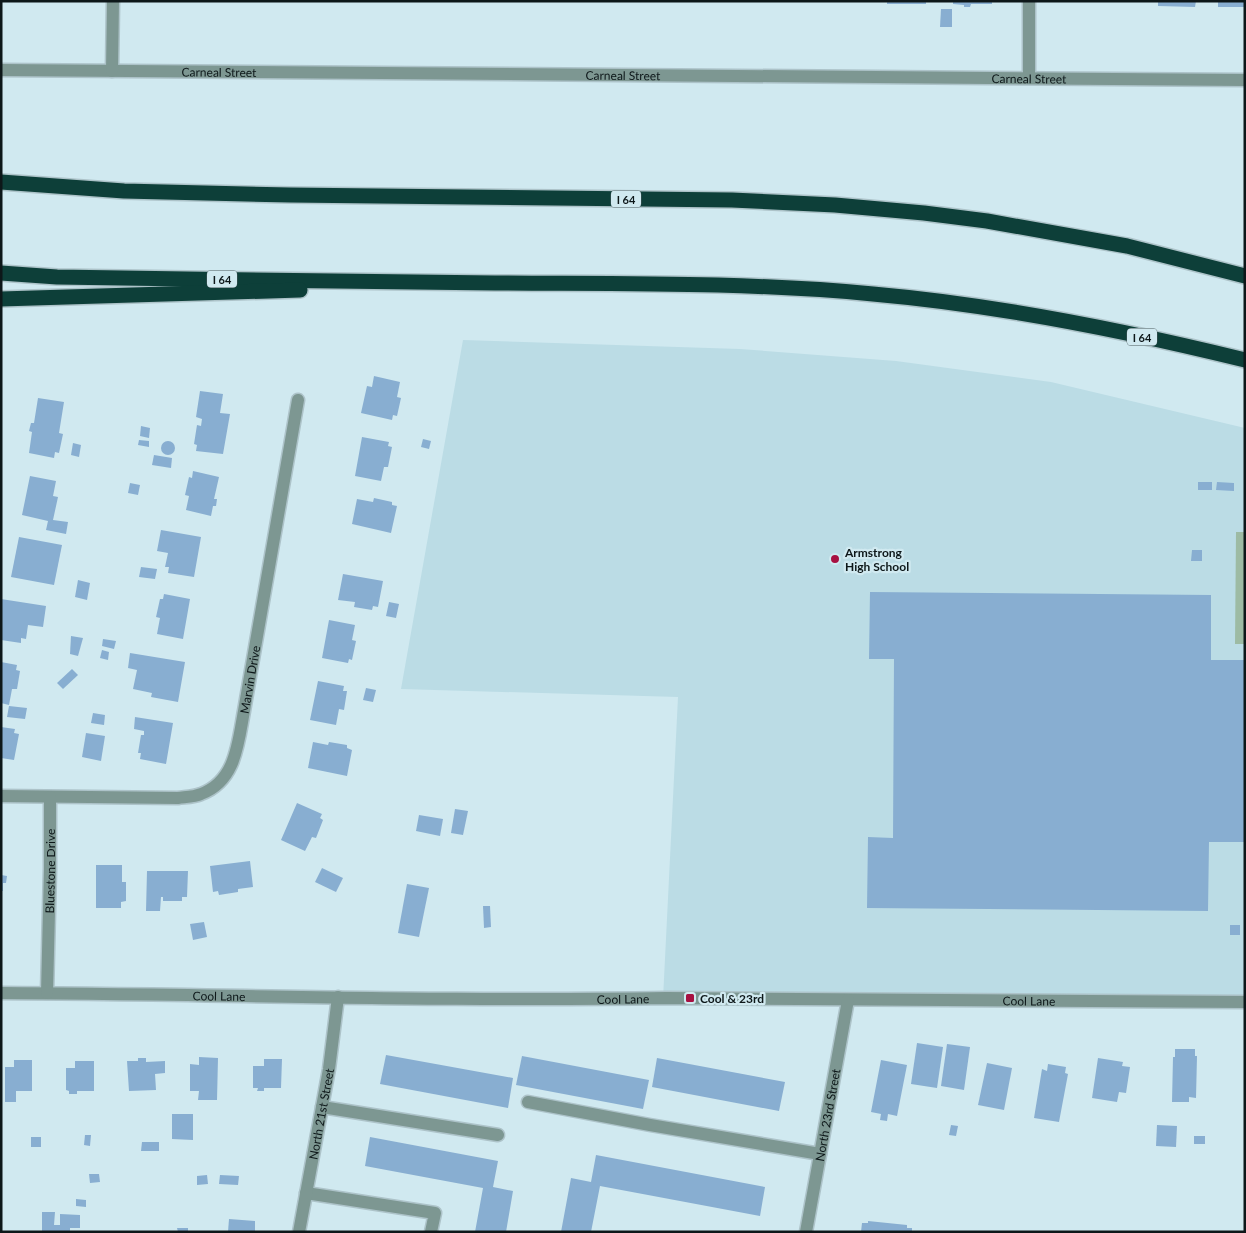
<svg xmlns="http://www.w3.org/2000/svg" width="1246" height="1233" font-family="Lato,sans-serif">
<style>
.built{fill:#bbdce5}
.green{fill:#9dbba4}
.building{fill:#88aed1}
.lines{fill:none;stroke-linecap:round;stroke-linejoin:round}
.minor-casing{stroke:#adc3c9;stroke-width:15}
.highway-casing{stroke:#adc3c9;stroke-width:18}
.minor{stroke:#7d9792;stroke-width:12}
.highway{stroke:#0d3f39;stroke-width:15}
.poi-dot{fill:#a71041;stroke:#d0e9f0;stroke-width:2}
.labels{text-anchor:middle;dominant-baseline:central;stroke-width:4.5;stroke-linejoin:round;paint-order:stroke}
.shield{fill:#d0e9f0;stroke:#48565a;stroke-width:1}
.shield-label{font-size:11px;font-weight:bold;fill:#0d1719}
.street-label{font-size:12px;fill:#0d1719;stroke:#d0e9f0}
.poi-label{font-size:12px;font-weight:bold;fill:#0d1719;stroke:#d0e9f0;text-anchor:start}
</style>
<rect width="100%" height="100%" fill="#d0e9f0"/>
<polygon class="built" points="463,340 740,349 896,361 1051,382 1245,428 1245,1003 663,999 678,697 401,689"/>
<polygon class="green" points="1236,532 1245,532 1245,644 1235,644"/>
<g class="building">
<rect x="887" y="1" width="39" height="3"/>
<polygon points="953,1 992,1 992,4 971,4 970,7 964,7 964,5 953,4"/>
<polygon points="1158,1 1196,1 1195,7 1158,6"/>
<rect x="1218" y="1" width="27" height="6"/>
<polygon points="941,9 952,9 952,27 940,27"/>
<polygon points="374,376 400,382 397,397 401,398 397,416 393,415 392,420 361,413 367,386 372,387"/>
<polygon points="200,391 223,394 220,413 230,414 223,454 196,451 197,445 194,444 197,425 201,426 202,419 196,417"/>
<polygon points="38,398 64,402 59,433 63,434 59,453 55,452 54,458 29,453 32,432 29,431 31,423 34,423"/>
<polygon points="141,426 150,428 149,438 140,436"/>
<polygon points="362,437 389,442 388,446 392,447 388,467 384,467 381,481 355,476"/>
<polygon points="423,439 431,441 429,449 421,447"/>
<polygon points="139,440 149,441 149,447 138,445"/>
<circle cx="168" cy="448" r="7"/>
<polygon points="73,443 81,445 79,457 71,455"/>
<polygon points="154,455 172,458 171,468 152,465"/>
<polygon points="193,471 219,477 214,499 217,499 216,506 213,506 211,516 186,510 189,496 185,495 189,477 192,478"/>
<polygon points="30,476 56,481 53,496 58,497 53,520 68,522 66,534 46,530 48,521 22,515"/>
<rect x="1198" y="482" width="14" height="8"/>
<polygon points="1217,482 1234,483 1234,491 1216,490"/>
<polygon points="130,483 140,485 138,495 128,493"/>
<polygon points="374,498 392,502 392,505 397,506 391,533 352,524 357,499 373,502"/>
<polygon points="161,530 201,537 194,577 168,573 169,567 165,567 168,553 157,551"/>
<polygon points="19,537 62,545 54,585 11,577"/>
<polygon points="1192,550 1202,550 1202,561 1191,561"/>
<polygon points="141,567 157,569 155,579 139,577"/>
<polygon points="343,574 383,581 378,607 373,606 372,610 354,607 355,602 338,600"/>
<polygon points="78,580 90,583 87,600 75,597"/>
<polygon points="870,592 1211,595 1211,660 1245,660 1245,842 1209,842 1208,911 867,908 868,837 893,838 894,659 869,659"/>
<polygon points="164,594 190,599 183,639 157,634 160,618 156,617 160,599 163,599"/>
<polygon points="1,599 46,606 43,627 28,625 26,639 21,638 21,643 1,640"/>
<polygon points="389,602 399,604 396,618 386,616"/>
<polygon points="329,620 355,625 352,640 356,641 352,660 349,659 348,663 322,658"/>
<polygon points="71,636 83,638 78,656 70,654"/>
<polygon points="103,639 116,641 114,649 102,646"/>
<polygon points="102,650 109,652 108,660 100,658"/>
<polygon points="130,653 185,662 178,702 151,697 152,693 133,689 137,670 128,668"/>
<polygon points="1,662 17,665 16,670 20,671 17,689 12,689 9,705 1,703"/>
<polygon points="72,669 78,675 63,689 57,683"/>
<polygon points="318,681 344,686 343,691 347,691 344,710 339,709 336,725 310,720"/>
<polygon points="366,688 376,690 373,702 363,700"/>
<polygon points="9,706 27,708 25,719 7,717"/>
<polygon points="93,713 105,715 104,725 91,723"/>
<polygon points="135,717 173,723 166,764 140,759 141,753 138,753 141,735 144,735 144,731 134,729"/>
<polygon points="1,727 15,729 14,733 19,734 14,760 1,758"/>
<polygon points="86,733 105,736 101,761 82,757"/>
<polygon points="313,742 328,745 329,742 347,745 347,748 352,750 347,776 308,768"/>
<polygon points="297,803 322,814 320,818 323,820 316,838 312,837 305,851 281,840"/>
<polygon points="455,809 468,811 463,835 451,833"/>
<polygon points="419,815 443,819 440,836 416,831"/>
<polygon points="250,861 253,887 238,889 238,892 219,895 218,891 213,892 210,866"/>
<polygon points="96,865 122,865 122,882 126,882 126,901 121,902 121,908 96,908"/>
<polygon points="322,868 343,878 336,892 315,882"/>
<polygon points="147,871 188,871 187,897 182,897 182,901 163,901 163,897 161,897 160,911 146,911"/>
<polygon points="1,875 7,876 6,883 3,883 3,891 1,891"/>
<polygon points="407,884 429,888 419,937 398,933"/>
<polygon points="483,906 490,906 491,927 484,928"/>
<polygon points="204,922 207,937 193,940 190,924"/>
<rect x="1230" y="925" width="10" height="10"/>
<polygon points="917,1043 943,1047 937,1088 911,1084"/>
<polygon points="947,1044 970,1047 964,1090 941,1086"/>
<polygon points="1175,1049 1195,1049 1195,1056 1197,1056 1196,1098 1189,1097 1189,1102 1172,1102 1173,1057 1175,1057"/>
<polygon points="386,1055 513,1078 508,1108 380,1084"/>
<polygon points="522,1056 649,1080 643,1109 516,1085"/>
<polygon points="199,1057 218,1058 217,1100 198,1100 199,1091 190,1091 190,1064 199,1065"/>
<polygon points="138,1058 146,1058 146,1062 165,1061 165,1073 155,1074 156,1090 129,1091 127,1061 138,1061"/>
<polygon points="657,1058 785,1082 779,1111 652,1087"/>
<polygon points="1098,1058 1123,1062 1122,1066 1130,1067 1126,1093 1119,1092 1117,1102 1092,1098"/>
<polygon points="264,1059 282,1059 281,1088 264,1088 264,1091 257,1091 258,1088 253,1088 253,1066 264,1066"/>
<polygon points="14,1060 32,1060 32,1091 16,1091 16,1102 5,1102 5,1067 14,1067"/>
<polygon points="881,1060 907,1065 897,1116 888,1114 887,1121 880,1120 881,1114 871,1112"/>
<polygon points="75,1061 94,1061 94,1091 77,1091 77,1094 69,1094 69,1091 66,1090 66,1068 75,1068"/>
<polygon points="987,1063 1012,1068 1004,1110 978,1105"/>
<polygon points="1048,1064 1066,1067 1065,1073 1068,1074 1059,1122 1034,1118 1042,1069 1047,1071"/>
<polygon points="172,1114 193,1114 193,1140 172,1139"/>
<polygon points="951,1125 958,1126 956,1136 949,1135"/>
<polygon points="1157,1125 1177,1126 1176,1147 1156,1146"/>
<polygon points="85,1135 91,1135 90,1146 84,1145"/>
<rect x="1194" y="1136" width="11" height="8"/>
<rect x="31" y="1137" width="10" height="10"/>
<polygon points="370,1137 498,1161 493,1187 513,1191 506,1232 475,1232 483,1188 365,1166"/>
<polygon points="142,1142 159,1142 159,1151 141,1151"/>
<polygon points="596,1155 765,1187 760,1216 600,1186 591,1232 561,1232 571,1178 591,1182"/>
<polygon points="89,1174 99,1174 100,1182 90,1183"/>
<polygon points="207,1175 208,1184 197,1185 197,1176"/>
<polygon points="220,1175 239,1176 238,1185 219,1184"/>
<polygon points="76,1199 86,1200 86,1207 76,1206"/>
<polygon points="42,1212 55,1212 54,1225 60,1225 60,1214 80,1215 80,1228 70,1228 70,1232 42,1232"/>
<polygon points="229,1219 255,1221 255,1232 228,1232"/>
<polygon points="868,1221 907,1225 907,1228 912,1228 912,1232 861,1232 862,1223 868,1223"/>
<polygon points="177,1228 188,1228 188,1232 178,1232"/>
</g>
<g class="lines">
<g class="minor-casing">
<g id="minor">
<path id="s1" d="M1,70L1245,80"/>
<polyline points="112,71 113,1"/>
<polyline points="1029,77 1029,1"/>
<path id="s2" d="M1,796L178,798C185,797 194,797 201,794C236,781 238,743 244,711L298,400"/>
<path id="s3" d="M1,993C223,994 444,1002 666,998L1245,1002"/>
<path id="s4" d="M47,993L50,869V797"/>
<polyline points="528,1102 650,1125 820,1154"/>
<polyline points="322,1107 498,1135"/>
<polyline points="306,1193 435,1213 431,1232"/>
<path id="s5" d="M299,1232L329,1069L338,997"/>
<path id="s6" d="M806,1232L848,1000"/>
</g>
</g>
<g class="highway-casing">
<g id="highway">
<polyline points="1,182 124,191 290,195 732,200 835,205 924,213 987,221 1127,246 1245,276"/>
<path d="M1,273L57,277C203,279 349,282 495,283C621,284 748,282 873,294C998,305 1123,330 1245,360"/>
<polyline points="1,299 300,290"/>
</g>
</g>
<use href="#minor" class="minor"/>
<use href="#highway" class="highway"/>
</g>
<g class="poi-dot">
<circle cx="835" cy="559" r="5"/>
<rect x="685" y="993" width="10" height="10" rx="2.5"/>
</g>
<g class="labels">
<g class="shield">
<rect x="611" y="190.5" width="30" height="17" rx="4"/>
<rect x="207" y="270.5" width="30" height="17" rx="4"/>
<rect x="1127" y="328.5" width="30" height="17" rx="4"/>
</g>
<g class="shield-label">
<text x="626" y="199">I 64</text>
<text x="222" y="279">I 64</text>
<text x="1142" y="337">I 64</text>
</g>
<g class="street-label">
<text stroke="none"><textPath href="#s1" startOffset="218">Carneal Street</textPath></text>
<text stroke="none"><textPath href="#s1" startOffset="622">Carneal Street</textPath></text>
<text stroke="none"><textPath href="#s1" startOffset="1028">Carneal Street</textPath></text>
<text stroke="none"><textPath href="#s2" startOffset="331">Marvin Drive</textPath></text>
<text stroke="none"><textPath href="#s4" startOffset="122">Bluestone Drive</textPath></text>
<text stroke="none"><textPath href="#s3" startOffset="218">Cool Lane</textPath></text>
<text stroke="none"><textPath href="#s3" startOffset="622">Cool Lane</textPath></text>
<text stroke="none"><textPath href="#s3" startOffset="1028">Cool Lane</textPath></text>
<text stroke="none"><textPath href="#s5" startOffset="120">North 21st Street</textPath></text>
<text stroke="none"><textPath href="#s6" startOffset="119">North 23rd Street</textPath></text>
</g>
<g class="poi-label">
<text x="845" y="552">Armstrong<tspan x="845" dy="14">High School</tspan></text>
<text x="700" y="998">Cool &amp; 23rd</text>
</g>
</g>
<rect width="1246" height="1233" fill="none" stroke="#0d1719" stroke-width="5"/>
</svg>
